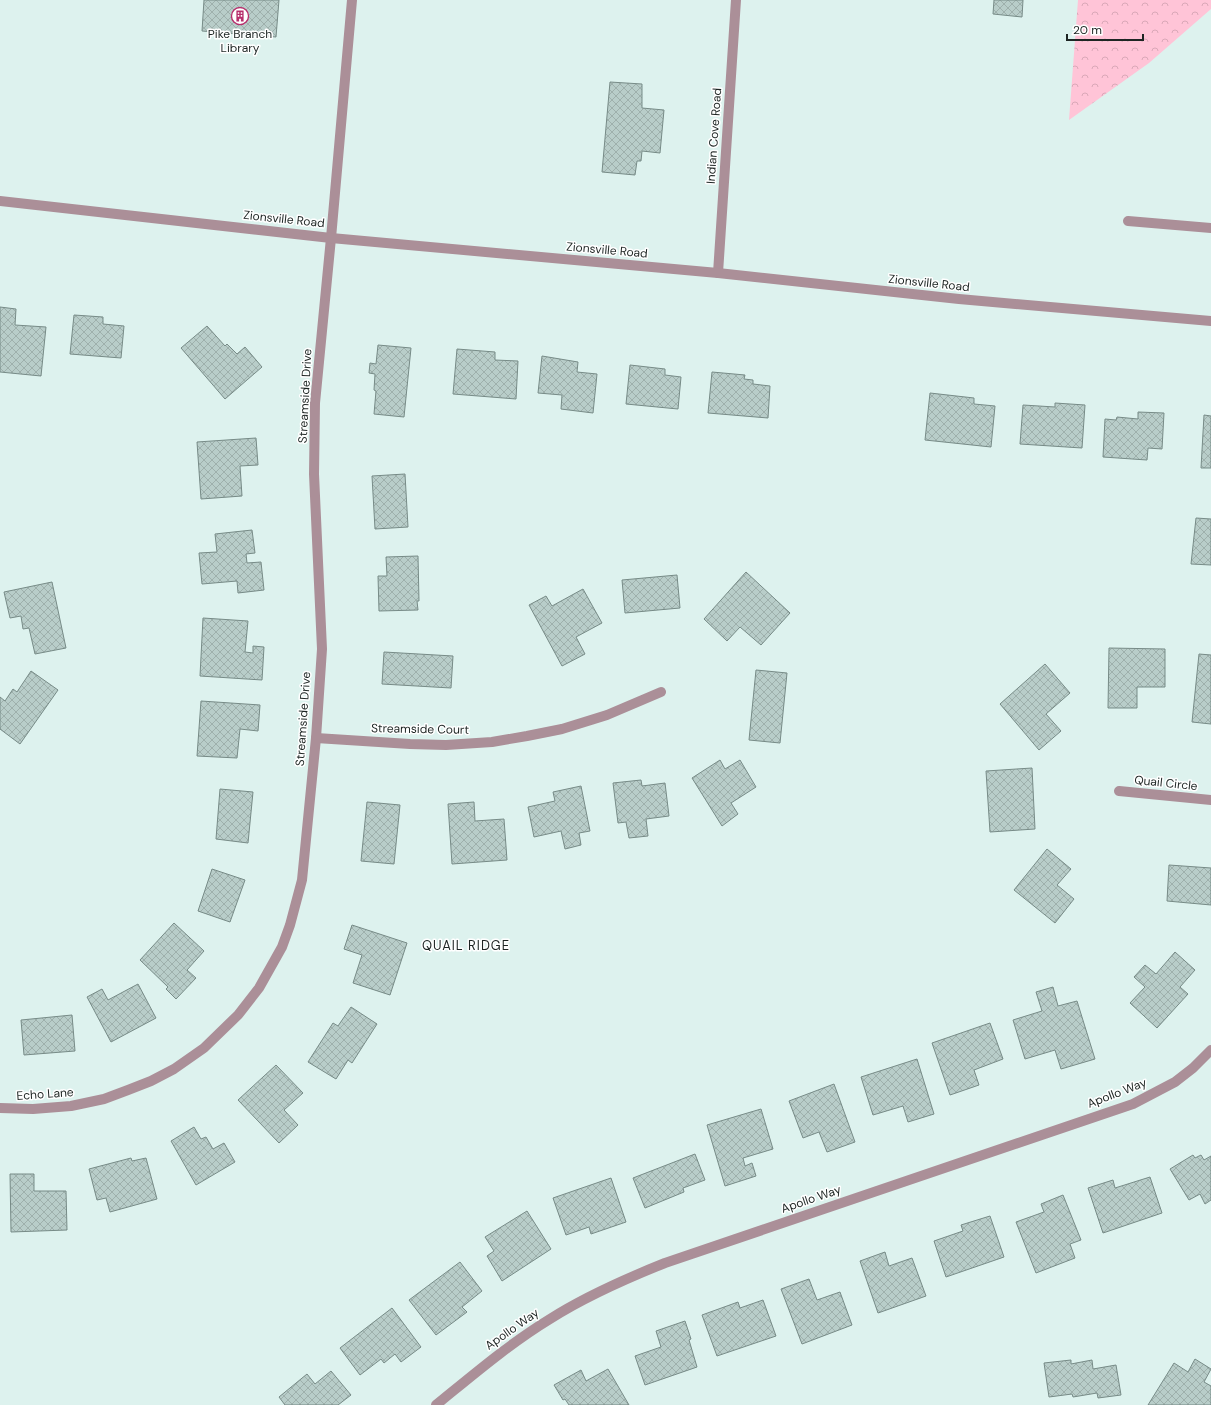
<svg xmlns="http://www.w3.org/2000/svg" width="1211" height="1405" font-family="'DM Sans',sans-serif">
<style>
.forest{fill:url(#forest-crowns)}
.building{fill:url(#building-cross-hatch);stroke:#778b87}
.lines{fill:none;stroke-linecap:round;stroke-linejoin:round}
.service{stroke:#ab8f98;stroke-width:10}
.minor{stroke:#ab8f98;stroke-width:10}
.tertiary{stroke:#ab8f98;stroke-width:10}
.labels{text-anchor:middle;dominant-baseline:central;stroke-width:3;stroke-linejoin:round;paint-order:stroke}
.poi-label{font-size:12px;fill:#1d2523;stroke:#fff}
.street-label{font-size:12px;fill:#1d2523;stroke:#fff}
.neighbourhood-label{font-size:13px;letter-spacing:1px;fill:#1d2523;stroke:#fff}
</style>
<defs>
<pattern id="forest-crowns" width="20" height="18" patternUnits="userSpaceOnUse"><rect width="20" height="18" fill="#ffc4d7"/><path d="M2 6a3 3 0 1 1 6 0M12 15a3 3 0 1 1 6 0" fill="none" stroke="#daa8b8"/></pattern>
<pattern id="building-cross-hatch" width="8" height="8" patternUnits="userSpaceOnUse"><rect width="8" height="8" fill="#b8cdc9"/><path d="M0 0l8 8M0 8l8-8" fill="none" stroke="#9eb0ac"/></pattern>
</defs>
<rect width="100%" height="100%" fill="#ddf2ee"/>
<polygon class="forest" points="1078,0 1211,0 1211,9 1149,63 1069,120"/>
<g class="building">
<polygon points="204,0 279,0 276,37 202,31"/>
<polygon points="994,0 1023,0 1022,17 993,14"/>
<polygon points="610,82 642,84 642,108 664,110 660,153 642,151 641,161 637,161 635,175 602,172"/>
<polygon points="0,307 16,309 15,325 46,327 41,376 0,372"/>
<polygon points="74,315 103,317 103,324 124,326 121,358 70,354"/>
<polygon points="207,326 225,346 227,344 237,354 245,347 262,367 225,399 181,348"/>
<polygon points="378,345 411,348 404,417 374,414 376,391 374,390 375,374 369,373 370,363 376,364"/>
<polygon points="457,349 495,352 495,360 518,361 516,399 453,394"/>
<polygon points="542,356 578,362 577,372 597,374 593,413 561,409 562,395 538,393"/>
<polygon points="630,365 665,369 665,375 681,377 678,409 626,404"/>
<polygon points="712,372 745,375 744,379 753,380 753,384 770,386 768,418 708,413"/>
<polygon points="930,393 974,398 974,404 995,406 991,447 925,440"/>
<polygon points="1055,403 1085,405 1082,448 1020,444 1023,405 1055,407"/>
<polygon points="1138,412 1164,413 1162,449 1148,448 1147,460 1103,457 1105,419 1116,420 1117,417 1138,419"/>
<polygon points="1204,415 1211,416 1211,468 1201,468"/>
<polygon points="256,438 258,465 240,466 242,496 201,499 197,442"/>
<polygon points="405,474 408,527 375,529 372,476"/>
<polygon points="1196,518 1211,519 1211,565 1191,564"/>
<polygon points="252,530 255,553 246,554 247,563 261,562 264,590 238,593 237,581 202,584 199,553 217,552 215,534"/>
<polygon points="418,556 419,601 417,601 418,610 379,611 378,576 387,576 386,557"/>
<polygon points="746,572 790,613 761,645 740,627 727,641 704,619"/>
<polygon points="677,575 680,608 625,613 622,580"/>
<polygon points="52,582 66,648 35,654 29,628 23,629 21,616 10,618 4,592"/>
<polygon points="583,589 602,623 576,637 585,654 562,666 529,605 546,596 552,606"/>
<polygon points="203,618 248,621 245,652 253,653 253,646 264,647 262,680 200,676"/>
<polygon points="1109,648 1165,649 1165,687 1137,687 1137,708 1108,708"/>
<polygon points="384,652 453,656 451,688 382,684"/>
<polygon points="1199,654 1211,655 1211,724 1192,722"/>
<polygon points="1045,664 1070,693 1046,714 1061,731 1039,750 1000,704"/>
<polygon points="756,670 787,673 780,743 749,740"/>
<polygon points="31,671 58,690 20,744 0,729 0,697 5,701 13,689 17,692"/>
<polygon points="201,701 260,705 258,731 240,729 237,758 197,756"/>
<polygon points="720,760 725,769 740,760 756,787 731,803 738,814 722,826 692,778"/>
<polygon points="1032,768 1035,829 990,832 986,771"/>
<polygon points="641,780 642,786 665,783 669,816 646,819 648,836 629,838 626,822 618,823 613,783"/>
<polygon points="581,786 590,831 579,833 581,845 565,849 561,831 534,837 528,807 555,801 553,792"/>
<polygon points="220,789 253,792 248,843 216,839"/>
<polygon points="367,802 400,805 394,864 361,861"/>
<polygon points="474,802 475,821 504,819 507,860 452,864 448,804"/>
<polygon points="1047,849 1071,869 1057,885 1074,899 1055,923 1014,890"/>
<polygon points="1169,865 1211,868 1211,905 1167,901"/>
<polygon points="212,869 245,880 230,922 198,911"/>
<polygon points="174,923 204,951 187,970 196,978 176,999 166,989 168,987 140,960"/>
<polygon points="352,925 407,943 390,995 353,983 362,955 344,949"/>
<polygon points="1175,952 1195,970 1180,987 1188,994 1157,1028 1130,1003 1145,987 1134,977 1145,965 1156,974"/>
<polygon points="138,984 156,1018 111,1042 87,997 102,989 108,1000"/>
<polygon points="1053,987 1058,1006 1077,1001 1095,1059 1061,1069 1055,1050 1025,1059 1013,1020 1042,1011 1036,992"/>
<polygon points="351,1007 377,1024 352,1063 348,1060 336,1079 308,1062 333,1023 338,1026"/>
<polygon points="72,1015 75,1051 24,1055 21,1020"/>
<polygon points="990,1023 1003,1059 974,1070 979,1085 950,1095 932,1043"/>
<polygon points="917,1059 934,1114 908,1122 903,1106 873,1115 861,1077"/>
<polygon points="276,1065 303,1093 284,1110 298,1125 279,1143 238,1100"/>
<polygon points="834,1084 855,1142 827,1152 819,1132 803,1138 789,1101"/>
<polygon points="761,1109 773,1149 743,1158 745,1166 752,1163 756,1176 725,1186 707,1125"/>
<polygon points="194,1127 201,1139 206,1137 213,1149 224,1143 235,1162 196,1185 171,1141"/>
<polygon points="695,1154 705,1180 683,1188 684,1192 645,1208 633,1178"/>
<polygon points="1193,1155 1195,1158 1201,1155 1204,1160 1211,1156 1211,1200 1205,1204 1200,1194 1189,1200 1170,1169"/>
<polygon points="131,1158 132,1161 146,1158 157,1199 110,1212 106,1198 97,1200 89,1169"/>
<polygon points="10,1174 34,1174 34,1191 66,1191 67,1230 11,1232"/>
<polygon points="1150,1177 1162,1213 1103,1233 1088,1188 1113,1180 1115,1188"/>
<polygon points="611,1178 626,1222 591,1234 589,1227 566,1235 553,1198"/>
<polygon points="1063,1195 1081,1240 1070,1244 1075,1258 1036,1273 1016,1222 1044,1212 1041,1204"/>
<polygon points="527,1211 551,1249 502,1281 487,1256 494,1251 485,1237"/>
<polygon points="990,1216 1004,1257 946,1277 934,1241 963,1231 961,1225"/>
<polygon points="885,1252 889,1266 912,1258 926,1296 878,1313 860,1261"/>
<polygon points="460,1262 482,1291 462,1307 467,1312 436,1335 409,1300"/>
<polygon points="809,1279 817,1300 840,1292 852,1325 802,1344 781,1289"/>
<polygon points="763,1300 776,1336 717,1356 702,1315 738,1302 740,1308"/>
<polygon points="392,1308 421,1347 401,1362 395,1354 384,1363 381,1359 360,1375 340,1348"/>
<polygon points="685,1321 691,1339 689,1340 697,1367 645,1385 635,1356 661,1347 656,1331"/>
<polygon points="1195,1359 1211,1369 1204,1382 1211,1386 1211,1405 1148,1405 1174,1363 1188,1372"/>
<polygon points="1071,1360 1071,1364 1092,1360 1093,1369 1116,1365 1121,1395 1098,1398 1097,1393 1073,1397 1072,1394 1049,1397 1044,1363"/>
<polygon points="608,1369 629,1405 569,1405 565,1399 563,1400 554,1385 581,1370 586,1381"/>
<polygon points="331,1371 351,1395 338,1405 285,1405 279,1397 307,1374 315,1384"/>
</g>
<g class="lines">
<g class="service">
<polyline points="1128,221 1211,228"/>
<polyline points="331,238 352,0"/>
</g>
<g class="minor">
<polyline points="718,273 736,0"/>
<polyline points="316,738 410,744 446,745 492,742 527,736 562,729 607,715 661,692"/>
<polyline points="1119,791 1211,800"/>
<polyline points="0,1108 33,1109 71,1106 104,1099 128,1090 151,1081 174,1069 204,1048 238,1015 259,988 282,947 290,925 302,880 316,738 322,649 314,474 315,403 331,238"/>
<path d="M436,1405C473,1375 509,1344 550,1319C586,1296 625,1279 665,1263L1133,1104L1175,1082L1193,1068L1211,1050"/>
</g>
<polyline class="tertiary" points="0,201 331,238 718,273 959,299 1211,321"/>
</g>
<defs>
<g id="building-ring" transform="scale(0.9)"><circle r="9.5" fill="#fff" stroke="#b72e6c" stroke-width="1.5"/><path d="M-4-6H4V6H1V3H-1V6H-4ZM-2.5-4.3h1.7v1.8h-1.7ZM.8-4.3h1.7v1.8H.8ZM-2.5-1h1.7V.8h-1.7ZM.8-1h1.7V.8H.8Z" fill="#b72e6c"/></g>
</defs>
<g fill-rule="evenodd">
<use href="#building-ring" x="240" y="16"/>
</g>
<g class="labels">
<g class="poi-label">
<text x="240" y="34">Pike Branch<tspan x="240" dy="14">Library</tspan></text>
</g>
<g class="street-label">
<text transform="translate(714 136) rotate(-86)">Indian Cove Road</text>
<text transform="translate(284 219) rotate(6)">Zionsville Road</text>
<text transform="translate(607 250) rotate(5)">Zionsville Road</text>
<text transform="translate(929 283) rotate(6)">Zionsville Road</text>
<text transform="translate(305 396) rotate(-87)">Streamside Drive</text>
<text transform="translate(303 719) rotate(-86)">Streamside Drive</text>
<text transform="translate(420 729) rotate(1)">Streamside Court</text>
<text transform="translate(1166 783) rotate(6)">Quail Circle</text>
<text transform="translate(1117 1093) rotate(-21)">Apollo Way</text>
<text transform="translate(45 1094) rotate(-4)">Echo Lane</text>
<text transform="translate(811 1199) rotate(-19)">Apollo Way</text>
<text transform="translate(512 1329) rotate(-35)">Apollo Way</text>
</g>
<g class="neighbourhood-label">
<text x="466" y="945">QUAIL RIDGE</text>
</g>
</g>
<path d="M1067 34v6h76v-6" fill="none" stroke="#1d2523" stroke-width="2"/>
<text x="1073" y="34" font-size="12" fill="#1d2523" stroke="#ffffff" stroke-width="3" paint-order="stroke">20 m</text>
</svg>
